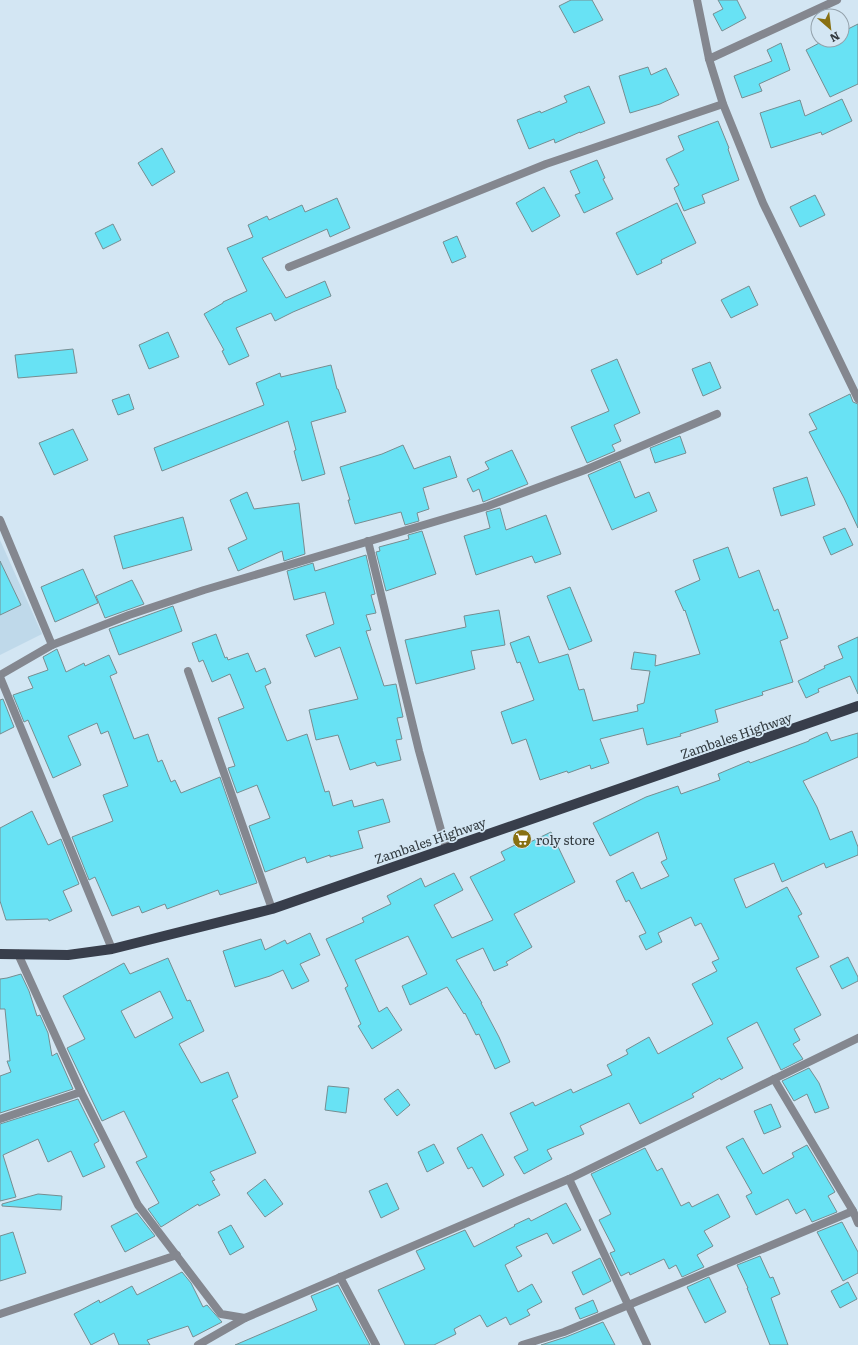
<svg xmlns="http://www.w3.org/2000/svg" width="858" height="1345" font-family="Literata,serif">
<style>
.built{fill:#bfd9ea}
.building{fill:#68e2f4;stroke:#768d91;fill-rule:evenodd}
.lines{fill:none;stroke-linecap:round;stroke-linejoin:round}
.minor{stroke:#84878f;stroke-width:8}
.primary{stroke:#383e4b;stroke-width:10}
.labels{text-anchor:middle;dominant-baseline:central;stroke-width:3.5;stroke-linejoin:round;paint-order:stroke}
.street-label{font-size:13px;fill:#323a3f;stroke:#d3e6f3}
.poi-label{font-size:13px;fill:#323a3f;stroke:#d3e6f3;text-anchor:start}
</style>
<rect width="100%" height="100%" fill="#d3e6f3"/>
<polygon class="built" points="0,540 42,634 0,655"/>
<g class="building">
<polygon points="571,0 592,0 603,20 574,33 559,6"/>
<polygon points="718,0 737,0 746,18 722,31 713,14 723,9"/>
<polygon points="858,24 858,84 830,97 806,50 825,40 842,40 842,32"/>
<polygon points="781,43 790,70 759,84 762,91 742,98 734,76 772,61 767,50"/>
<polygon points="648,67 651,75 666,68 679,95 660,104 630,113 619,76"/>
<polygon points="589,86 605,123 580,133 580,132 555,143 554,139 529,149 517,120 540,111 541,113 567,102 564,96"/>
<polygon points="842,99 852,121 822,135 821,132 771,148 760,113 800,100 805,116"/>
<polygon points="718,121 729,148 728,149 739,180 702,195 705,203 684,211 674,188 679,185 666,159 684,150 678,136"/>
<polygon points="162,148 175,172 152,186 138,163"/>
<polygon points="597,160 605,178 603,179 613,199 584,213 575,195 580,193 570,171"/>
<polygon points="544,187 560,216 532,232 516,203"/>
<polygon points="815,195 825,215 800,227 790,207"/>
<polygon points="337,198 350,228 330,237 327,229 262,258 286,298 325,281 331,296 293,312 275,321 271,313 236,328 249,356 229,365 222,351 224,350 204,314 223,303 223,302 247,291 227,248 253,237 248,225 267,216 269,220 302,205 305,212"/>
<polygon points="677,203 696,243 661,260 662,263 637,275 616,233"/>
<polygon points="113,224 121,240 103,249 95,233"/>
<polygon points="457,236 466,257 452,263 443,242"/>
<polygon points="749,286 758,305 731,318 721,300"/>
<polygon points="168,332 179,357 149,369 139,345"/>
<polygon points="73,349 77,373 18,378 15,355"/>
<polygon points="617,359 640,413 614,425 621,441 612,445 615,451 587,463 571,427 609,411 591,370"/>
<polygon points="710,362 721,388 703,396 692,369"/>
<polygon points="331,365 337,389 338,389 346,412 311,422 325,474 302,481 294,451 296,450 288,421 162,471 154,448 264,405 256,383 280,373 281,377"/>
<polygon points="129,394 134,409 118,415 112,400"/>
<polygon points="850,394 853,402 858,404 858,528 844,498 809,432 817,429 809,414"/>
<polygon points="73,429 88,460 54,475 39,443"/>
<polygon points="680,436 686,453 655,463 650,448"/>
<polygon points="403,445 414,469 450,456 457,477 423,488 429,509 417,513 419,521 405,525 401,512 355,524 348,500 350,500 340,467 382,454"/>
<polygon points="512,450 528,484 483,502 479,489 473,492 467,479 489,469 485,462"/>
<polygon points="620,461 635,498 649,492 657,511 612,530 588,475"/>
<polygon points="807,477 815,505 781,516 773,488"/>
<polygon points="247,492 254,509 299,503 305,554 284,561 282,551 238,571 228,548 247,539 230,500"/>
<polygon points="500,508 506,530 546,515 561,554 535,563 532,556 476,575 464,536 490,528 486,512"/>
<polygon points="183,517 192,550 123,569 114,536"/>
<polygon points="845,528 853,545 831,555 823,537"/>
<polygon points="422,531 436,574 386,591 376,552 380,551 379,547 409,539 408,535"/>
<polygon points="728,547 739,578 759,570 774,611 778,609 788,638 780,641 793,682 762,692 763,695 715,710 718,722 680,734 681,736 647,745 643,728 600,739 609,763 591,769 590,765 568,773 567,771 540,780 526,739 512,744 501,712 534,700 520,662 517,663 510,643 529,636 539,663 568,654 579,690 584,689 593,721 638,711 637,705 644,703 650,671 631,669 634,652 656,655 655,666 700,654 685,610 684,611 675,591 700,580 693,560"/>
<polygon points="366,555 375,594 371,595 376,613 366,615 371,630 366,631 384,686 396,684 403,717 397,718 402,739 396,740 401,760 377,766 375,762 350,770 338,735 316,740 309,710 358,699 340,647 315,657 306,635 334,624 325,592 294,600 287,571 313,563 315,571"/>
<polygon points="0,561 21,605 0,615"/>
<polygon points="83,569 98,603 55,622 41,587"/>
<polygon points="132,580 144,604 105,618 96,596"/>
<polygon points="570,587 592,641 569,650 547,596"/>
<polygon points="173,606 182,631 119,655 109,629"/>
<polygon points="499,610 505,645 471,651 475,669 416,684 405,640 466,627 464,616"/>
<polygon points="216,634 225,658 227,657 228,660 248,653 256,672 265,668 271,683 265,686 287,741 307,734 325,792 329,791 333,806 352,800 354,807 383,799 390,822 358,831 363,848 330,857 330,855 307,863 305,857 265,872 249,826 270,818 257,785 237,793 228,768 235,766 218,718 244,708 230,674 212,682 203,660 199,662 192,643"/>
<polygon points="858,637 858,694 850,676 818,689 819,692 806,698 798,681 825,668 824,666 843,658 838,646"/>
<polygon points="57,649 66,672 84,663 85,666 109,655 117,673 110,676 134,739 148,734 158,762 162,760 171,782 175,780 181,793 220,777 257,883 220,895 218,890 167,909 165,904 142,913 139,906 112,916 95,877 89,880 72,837 113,821 103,795 128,786 108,731 101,734 97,723 68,736 81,765 53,778 28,720 24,722 13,695 33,688 28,677 48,670 43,657"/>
<polygon points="3,699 14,727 0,734 0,700"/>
<polygon points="827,732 831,741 858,733 858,757 803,781 817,807 830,840 852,831 858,847 858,855 826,868 824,863 782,882 774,863 734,879 746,908 787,887 802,914 798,916 819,957 796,968 821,1015 794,1029 800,1040 793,1044 803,1059 781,1070 757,1022 727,1038 743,1068 721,1080 720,1078 692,1094 694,1097 640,1124 629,1103 580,1126 584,1134 547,1150 552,1159 524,1174 514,1157 528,1150 510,1113 533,1102 535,1106 571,1089 573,1093 612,1075 607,1065 628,1054 626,1050 649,1037 658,1054 713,1024 692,984 717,971 712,962 719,959 701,923 695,926 691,917 658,933 662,942 646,950 639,936 646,933 629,900 626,902 616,881 633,872 641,889 669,876 661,862 667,859 658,832 610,856 593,823 646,797 678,786 681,794 720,780 718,774 749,761 750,763 809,741 809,740"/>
<polygon points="32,811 48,845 61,839 79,884 63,891 72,911 49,921 48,919 6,920 0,901 0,828"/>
<polygon points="551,832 575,882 514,914 532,947 506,962 508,965 494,971 483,948 456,960 482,1003 481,1003 499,1037 510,1062 495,1069 479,1034 476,1035 465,1013 464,1014 447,987 410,1005 402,986 427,974 408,936 355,960 379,1012 387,1007 402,1030 372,1049 358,1026 361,1024 345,988 348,986 326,939 364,922 362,918 391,904 387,896 421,878 425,887 454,873 463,890 434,905 452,938 493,920 470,877 505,860 501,852 521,842 522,846"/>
<polygon points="310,933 320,955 300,964 309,981 292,989 283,970 270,976 235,987 223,951 261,939 265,950 285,940 287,944"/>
<polygon points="848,957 858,977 858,981 842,989 830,966"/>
<path d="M168,958L187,1001L190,1000L204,1031L179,1044L201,1083L228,1072L238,1097L232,1100L256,1153L210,1172L215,1180L212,1181L220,1195L199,1206L198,1204L161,1227L148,1209L159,1203L136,1162L147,1157L124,1111L102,1121L67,1048L85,1039L63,996L124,963L130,974ZM160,991L173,1018L135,1038L121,1011Z"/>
<polygon points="21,974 29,991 37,1016 40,1015 48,1033 52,1056 57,1053 73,1089 0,1113 0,1076 11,1072 7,1061 10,1061 5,1009 0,1009 0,979 7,978"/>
<polygon points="809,1068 819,1083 829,1108 815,1113 807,1094 794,1101 782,1081"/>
<polygon points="328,1086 349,1088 346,1113 325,1110"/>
<polygon points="398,1089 410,1105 397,1116 384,1099"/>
<polygon points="78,1099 99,1141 94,1144 105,1167 83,1177 71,1151 48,1162 38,1139 3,1155 16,1197 0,1201 0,1124"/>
<polygon points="771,1104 781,1127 764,1134 754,1111"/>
<polygon points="482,1134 504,1175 483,1187 472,1167 468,1169 457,1148"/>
<polygon points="743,1138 763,1174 794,1157 792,1153 807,1145 835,1192 828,1196 837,1212 812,1222 805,1209 796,1214 788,1199 756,1215 746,1196 752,1193 726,1147"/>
<polygon points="434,1144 444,1163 427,1172 418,1152"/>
<polygon points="645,1148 657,1171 662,1168 681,1206 689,1202 692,1207 718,1194 730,1217 704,1231 713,1246 697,1255 704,1267 682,1277 676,1265 669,1269 664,1259 630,1275 629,1272 621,1276 610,1253 615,1251 599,1220 611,1214 591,1174"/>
<polygon points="265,1179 283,1204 265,1217 247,1193"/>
<polygon points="387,1183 399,1209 381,1218 369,1191"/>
<polygon points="38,1194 62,1196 61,1210 2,1206 2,1204"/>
<polygon points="566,1203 581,1230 553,1244 547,1233 516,1247 522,1256 505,1265 518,1292 532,1284 542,1302 527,1310 530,1315 510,1325 506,1317 487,1327 480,1315 454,1329 456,1334 434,1345 405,1345 378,1290 425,1269 416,1251 465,1230 474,1247 515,1226 514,1225 529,1218 531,1221"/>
<polygon points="137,1213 155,1236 125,1252 111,1226"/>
<polygon points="842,1222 858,1252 858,1273 843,1281 817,1232"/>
<polygon points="231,1225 244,1247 230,1255 218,1232"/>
<polygon points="13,1232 26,1273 0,1281 0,1236"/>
<polygon points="760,1256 770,1278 773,1277 780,1294 771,1298 788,1345 770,1345 747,1288 748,1288 737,1265"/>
<polygon points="600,1258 611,1281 583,1295 572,1272"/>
<polygon points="182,1272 191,1283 203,1307 207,1305 222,1322 193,1337 188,1326 147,1340 150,1345 119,1345 114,1333 91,1345 74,1314 99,1300 100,1303 132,1286 137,1295"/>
<polygon points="709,1277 726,1312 705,1323 687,1287"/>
<polygon points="848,1282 857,1299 840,1308 831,1291"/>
<polygon points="338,1285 370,1345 235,1345 317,1310 311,1296"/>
<polygon points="593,1300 598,1312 580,1319 575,1308"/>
<polygon points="603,1322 615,1345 541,1345 566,1337"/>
</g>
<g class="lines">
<g class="minor">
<polyline points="697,0 709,59 723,104 763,203 858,399"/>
<polyline points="709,59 837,0"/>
<polyline points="289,267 546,164 723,104"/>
<polyline points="0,520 52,645"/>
<polyline points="368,541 419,751 446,848"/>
<polyline points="188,671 272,909"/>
<polyline points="0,675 52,645 129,615 204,590 488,506 585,470 717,414"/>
<polyline points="0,677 112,949"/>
<polyline points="18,954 81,1092 138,1205 221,1314 245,1318 569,1179 858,1038"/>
<polyline points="774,1079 853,1211 858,1223"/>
<polyline points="0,1119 81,1092"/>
<polyline points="569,1179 647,1345"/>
<polyline points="340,1277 376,1345"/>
<polyline points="0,1314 177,1255"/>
<polyline points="198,1345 245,1318"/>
<polyline points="522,1345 564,1332 853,1211"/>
</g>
<polyline class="primary" points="0,954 68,955 112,949 272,909 858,706"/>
</g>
<defs>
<g id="supermarket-disc" transform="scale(1)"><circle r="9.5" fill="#887012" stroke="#d3e6f3"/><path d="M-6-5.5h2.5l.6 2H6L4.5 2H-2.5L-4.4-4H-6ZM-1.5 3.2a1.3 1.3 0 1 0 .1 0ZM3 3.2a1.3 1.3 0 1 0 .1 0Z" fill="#fff"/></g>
</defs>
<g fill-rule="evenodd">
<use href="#supermarket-disc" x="522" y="839"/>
</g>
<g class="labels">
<g class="street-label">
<text transform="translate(736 735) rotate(-19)">Zambales Highway</text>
<text transform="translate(430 840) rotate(-19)">Zambales Highway</text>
</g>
<g class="poi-label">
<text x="536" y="839">roly store</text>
</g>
</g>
<g transform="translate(830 28) rotate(152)"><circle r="19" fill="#d3e6f3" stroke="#93a1ab"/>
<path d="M0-3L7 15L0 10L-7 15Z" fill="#887012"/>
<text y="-6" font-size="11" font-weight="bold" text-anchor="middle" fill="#323a3f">N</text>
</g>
</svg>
